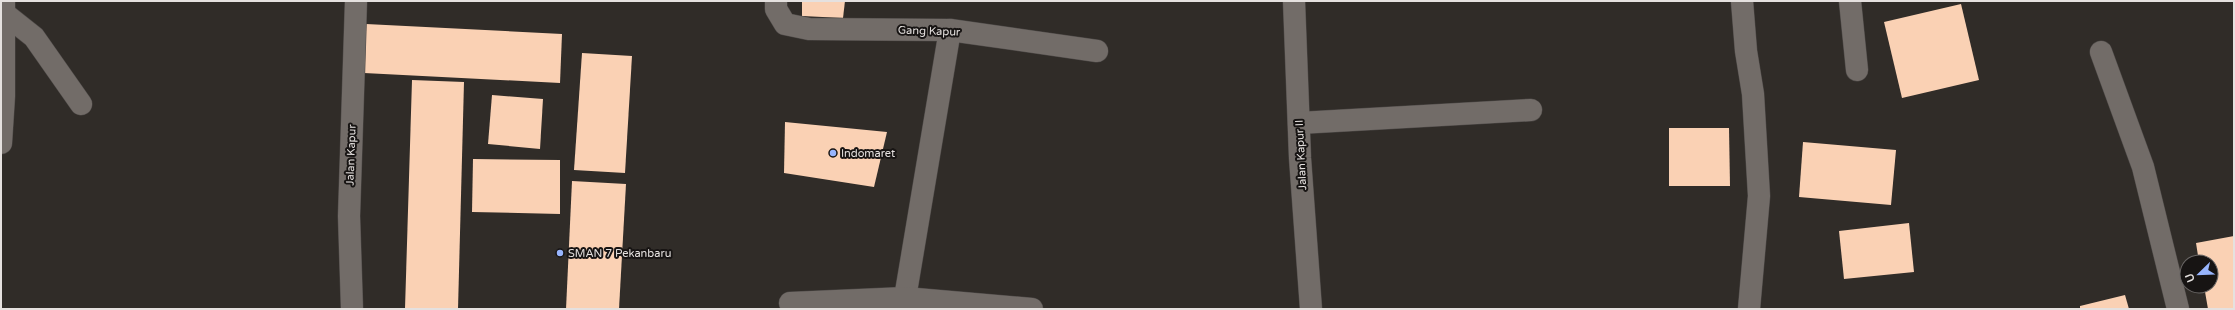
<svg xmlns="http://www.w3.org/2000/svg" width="2235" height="310" font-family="'Varela Round',sans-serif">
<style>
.building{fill:#fad1b4}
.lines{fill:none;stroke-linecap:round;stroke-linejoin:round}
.minor-casing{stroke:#4d4947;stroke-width:23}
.minor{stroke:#726c68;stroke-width:22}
.poi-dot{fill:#98b5fd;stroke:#171413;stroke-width:1.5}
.labels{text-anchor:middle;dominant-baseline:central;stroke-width:4;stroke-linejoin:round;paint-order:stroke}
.street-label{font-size:11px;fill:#e5e1df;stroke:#171413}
.poi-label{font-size:11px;fill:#e5e1df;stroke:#171413;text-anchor:start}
</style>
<rect width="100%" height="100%" fill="#302c28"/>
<g class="building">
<polygon points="802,1 845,1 843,18 802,16"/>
<polygon points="1961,4 1979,80 1902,98 1884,22"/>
<polygon points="366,24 562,34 560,83 364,73"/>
<polygon points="582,53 632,56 625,173 574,170"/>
<polygon points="412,80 464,82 458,309 405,309"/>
<polygon points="492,95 543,99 540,149 488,144"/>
<polygon points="785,122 887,132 874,187 784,173"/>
<polygon points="1669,128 1729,128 1730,186 1669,186"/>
<polygon points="1803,142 1896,150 1891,205 1799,197"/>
<polygon points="473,159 560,160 560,214 472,212"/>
<polygon points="572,181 626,184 619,309 566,309"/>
<polygon points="1909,223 1914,272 1844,279 1839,231"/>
<polygon points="2234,236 2234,309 2208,309 2204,286 2211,286 2211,262 2199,262 2196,243"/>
<polygon points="2125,295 2129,309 2080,309 2080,306"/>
</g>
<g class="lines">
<g class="minor-casing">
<g id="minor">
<polyline points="776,1 776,9 785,24 809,29 950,30 1097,51"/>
<polyline points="1294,1 1300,158 1311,309"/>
<polyline points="1742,1 1746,51 1753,94 1759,196 1749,309"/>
<polyline points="1850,1 1857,70"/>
<polyline points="5,14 34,37 81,104"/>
<polyline points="2101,52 2143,167 2178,309"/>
<polyline points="1299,123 1531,110"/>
<polyline points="1,143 4,96 4,1"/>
<polyline points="905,298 950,30"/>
<polyline points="790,303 905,298 1032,309"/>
<polyline points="352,309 349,216 356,1"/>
</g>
</g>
<use href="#minor" class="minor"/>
</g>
<g class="poi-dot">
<circle cx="833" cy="153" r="4"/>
<circle cx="560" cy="253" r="4"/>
</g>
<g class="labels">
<g class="street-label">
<text transform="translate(929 31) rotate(2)">Gang Kapur</text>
<text transform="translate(351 155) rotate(-88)">Jalan Kapur</text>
<text transform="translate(1301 155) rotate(-93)">Jalan Kapur II</text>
</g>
<g class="poi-label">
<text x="841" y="153">Indomaret</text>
<text x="568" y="253">SMAN 7 Pekanbaru</text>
</g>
</g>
<rect width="2235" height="310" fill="none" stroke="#e5e1df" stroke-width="4"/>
<g transform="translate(2199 274) rotate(247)"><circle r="19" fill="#171413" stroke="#696665"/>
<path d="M0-3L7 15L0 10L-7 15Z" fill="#98b5fd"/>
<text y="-6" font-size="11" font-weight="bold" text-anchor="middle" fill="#e5e1df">U</text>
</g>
</svg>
